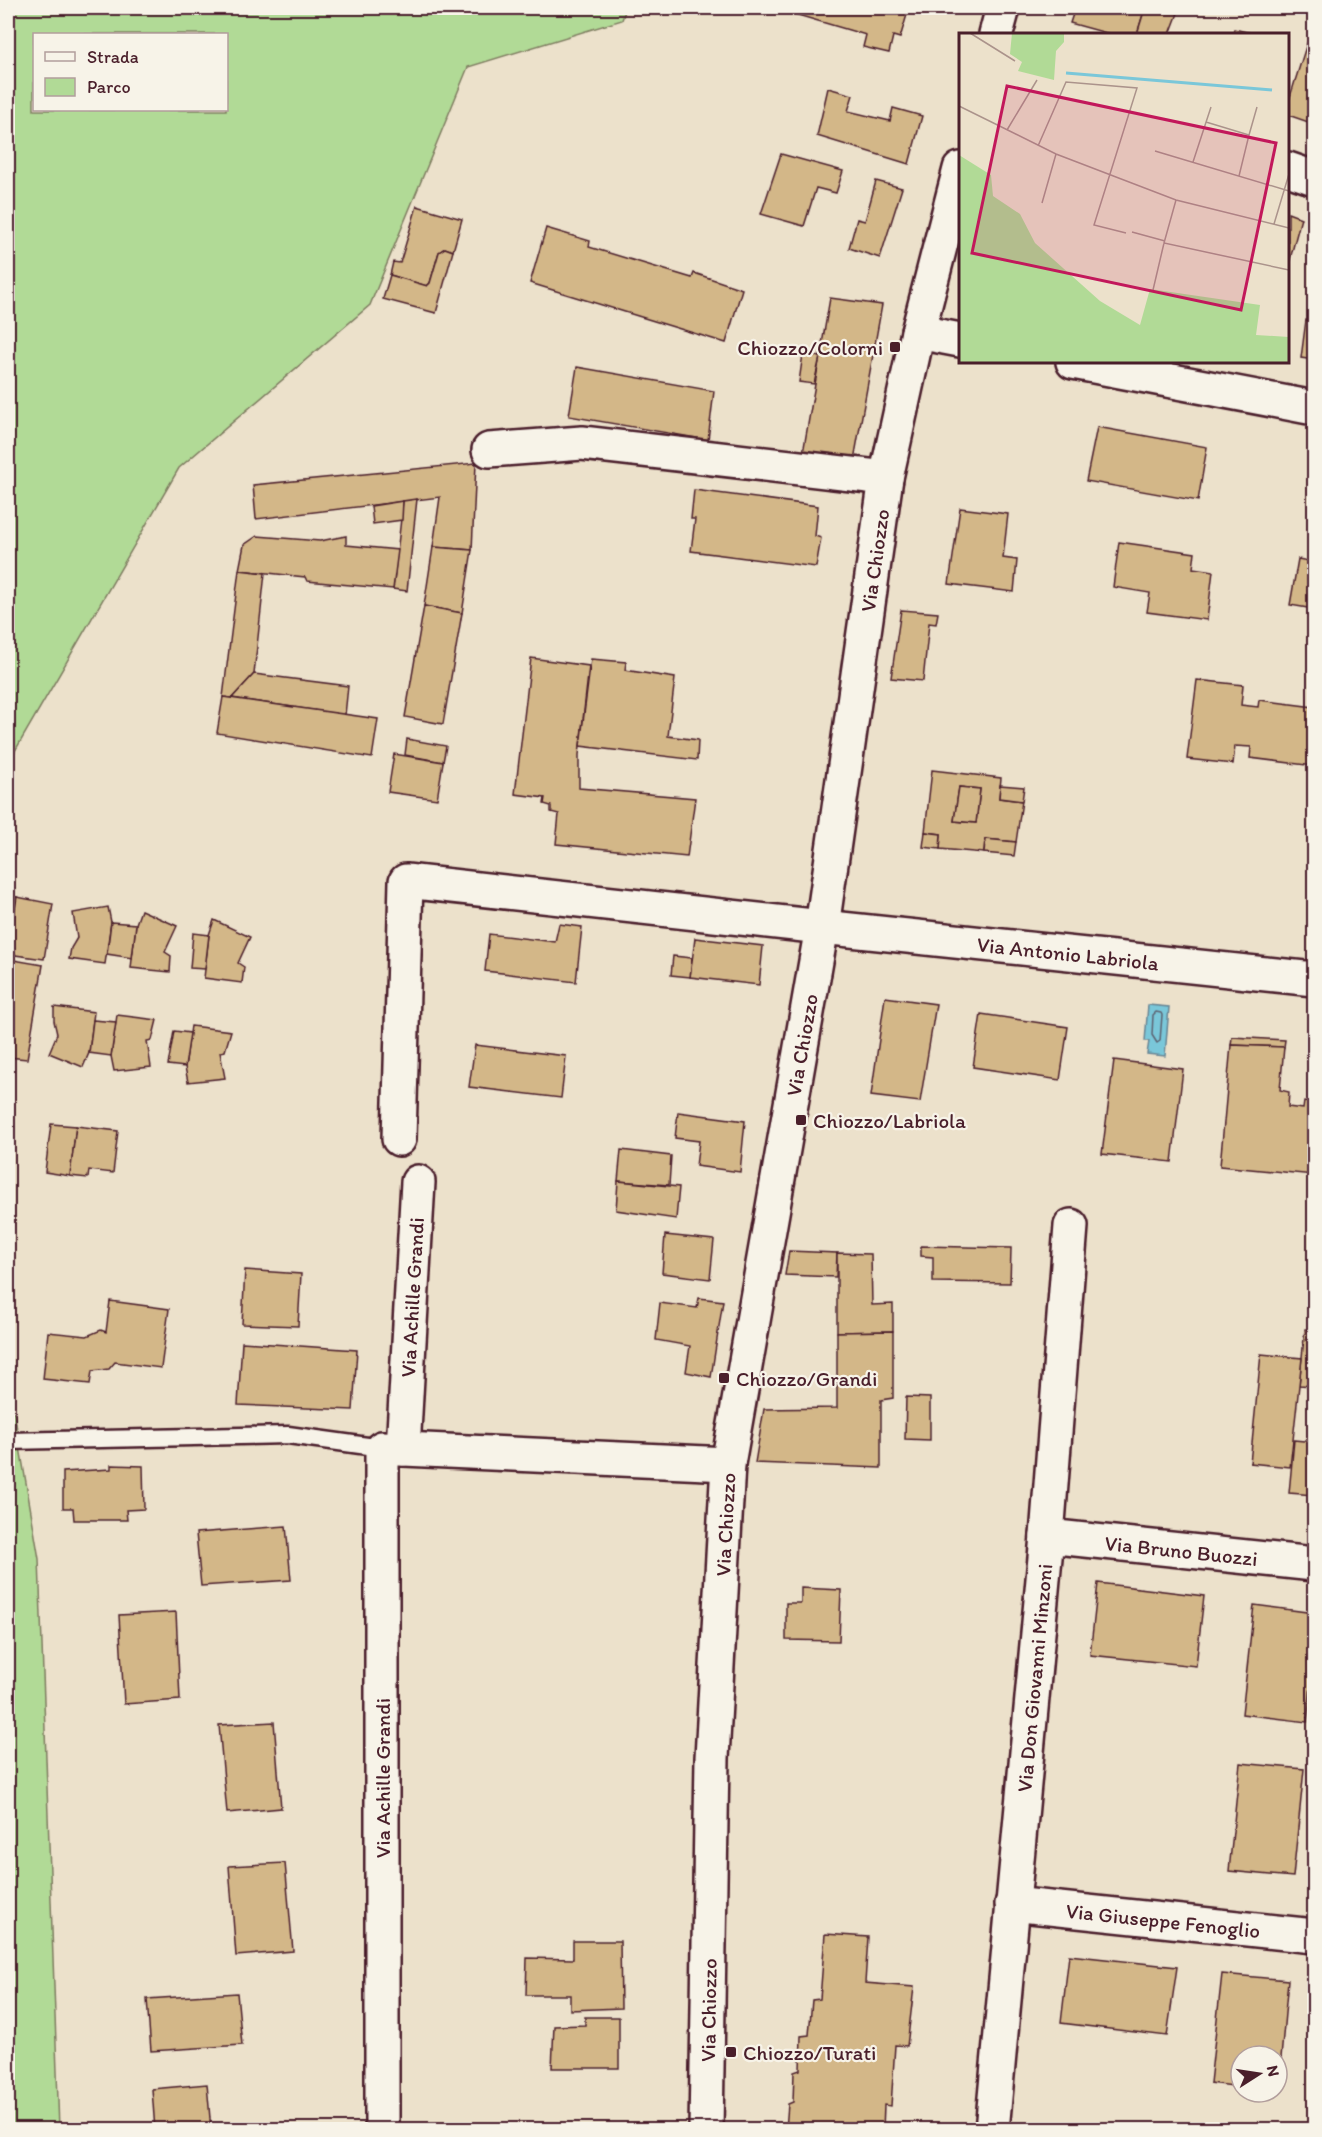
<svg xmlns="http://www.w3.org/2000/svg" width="1322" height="2137" font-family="Itim,sans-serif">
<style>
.green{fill:#b1da96;stroke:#7e7c60;stroke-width:1.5;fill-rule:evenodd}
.water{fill:#7ac7d9;stroke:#678493;stroke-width:1.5}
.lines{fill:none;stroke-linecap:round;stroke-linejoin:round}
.shore{stroke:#5d6271;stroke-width:1.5}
.building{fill:#d3b788;stroke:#4a1f2b;stroke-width:1.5;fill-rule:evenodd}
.lane-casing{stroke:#4a1f2b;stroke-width:21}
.street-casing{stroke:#4a1f2b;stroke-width:38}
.secondary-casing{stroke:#4a1f2b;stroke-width:38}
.lane{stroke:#f7f3e8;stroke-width:16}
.street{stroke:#f7f3e8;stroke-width:33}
.secondary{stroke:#f7f3e8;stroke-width:33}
.poi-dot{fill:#4a1f2b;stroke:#f7f3e8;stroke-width:2}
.labels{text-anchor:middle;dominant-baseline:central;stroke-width:4.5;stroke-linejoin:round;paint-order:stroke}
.poi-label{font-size:21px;fill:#4a1f2b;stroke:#f7f3e8;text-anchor:start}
.street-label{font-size:21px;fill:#4a1f2b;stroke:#f7f3e8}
.inset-river{fill:none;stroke:#7ac7d9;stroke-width:3}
.inset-road{fill:none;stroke:#ab938b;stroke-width:1.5}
.view{fill:#c2185b;fill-opacity:0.15;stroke:#c2185b;stroke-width:3}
.inset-edge{fill:none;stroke:#4a1f2b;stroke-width:3}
</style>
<rect width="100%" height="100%" fill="#ece1cb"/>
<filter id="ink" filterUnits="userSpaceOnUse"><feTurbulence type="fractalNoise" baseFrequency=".0167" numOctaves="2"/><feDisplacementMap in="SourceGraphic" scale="12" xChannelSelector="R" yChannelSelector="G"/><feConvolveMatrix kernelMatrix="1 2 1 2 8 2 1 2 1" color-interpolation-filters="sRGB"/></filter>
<g filter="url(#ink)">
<g class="green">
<path d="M8,8H626L622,20L468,67L370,305L179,468L8,763ZM34,34H226V110H34Z"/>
<polygon points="8,1411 14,1412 39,1559 59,2129 8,2130"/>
</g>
<polygon class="water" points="1148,1005 1169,1007 1165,1056 1147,1054 1149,1041 1145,1041"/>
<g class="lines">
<polygon class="shore" points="1156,1012 1161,1013 1162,1015 1160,1041 1157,1043 1152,1035 1153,1015"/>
</g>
<g class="building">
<polygon points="774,8 909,8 900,38 893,36 889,53 863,47 866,35"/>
<polygon points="1075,8 1145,8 1137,34 1110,34 1070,23"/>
<polygon points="1145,8 1180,8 1170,34 1137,34"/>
<polygon points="1234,29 1255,34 1233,34"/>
<polygon points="1308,40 1314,43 1314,124 1288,115 1288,103"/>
<polygon points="828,88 853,95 848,111 890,121 893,108 922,116 909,164 817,136"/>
<polygon points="781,154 843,171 836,193 816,188 804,226 761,214"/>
<polygon points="876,181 902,188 880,258 849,248 857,219 865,221"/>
<polygon points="417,206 462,219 453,251 445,248 439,252 430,283 427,286 390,275 393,262 400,263"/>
<polygon points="1288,213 1301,218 1289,263 1288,263"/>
<polygon points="546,228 590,241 589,247 692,278 694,273 742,289 726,343 530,283"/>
<polygon points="445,248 453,251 436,313 383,299 390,275 427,286 430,283 439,252"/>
<polygon points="830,298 882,305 854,460 803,453"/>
<polygon points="1306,320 1314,321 1314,360 1301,358"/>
<polygon points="803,354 820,357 814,384 799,382"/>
<polygon points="577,367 714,391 708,440 569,416"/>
<polygon points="1097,427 1207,447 1198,501 1086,481"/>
<polygon points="476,463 472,550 433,547 440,497 256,519 253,485"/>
<polygon points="694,490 818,506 815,536 821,538 816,567 691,551 695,519 691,519"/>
<polygon points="417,499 407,591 393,589 403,501"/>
<polygon points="403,501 402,520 373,524 371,506"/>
<polygon points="960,508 1008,514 1003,558 1017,560 1014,592 949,584"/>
<polygon points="257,536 320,541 346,536 346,545 398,550 393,589 307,581 305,577 239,570 244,545"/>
<polygon points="1119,542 1195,553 1193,568 1213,571 1207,620 1147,612 1150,593 1113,587"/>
<polygon points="433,547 472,550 462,613 424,606"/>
<polygon points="1298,559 1314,562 1314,609 1290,605"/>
<polygon points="239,570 265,573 254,674 232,698 223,697"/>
<polygon points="424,606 462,613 443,724 405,717"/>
<polygon points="901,610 938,613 936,624 929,623 923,681 891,678"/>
<polygon points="531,658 589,666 579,755 579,788 695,798 687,857 556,844 559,814 551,812 551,806 544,804 545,798 515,794"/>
<polygon points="591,659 626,662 625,670 675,678 668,736 698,740 697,760 580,746"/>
<polygon points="254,674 348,686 345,715 232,698"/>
<polygon points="1197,680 1243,685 1241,705 1258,707 1259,700 1314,707 1314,766 1250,758 1251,747 1235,746 1233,764 1187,759"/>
<polygon points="223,697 378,719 372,758 217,733"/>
<polygon points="407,739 446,746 443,762 405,755"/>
<polygon points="394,754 443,762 437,799 388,792"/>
<path d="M932,770L1001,778L999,798L1022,801L1016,842L985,839L984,853L940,849L941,834L925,832ZM959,787L980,789L976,823L954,821Z"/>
<polygon points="1000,785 1024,787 1022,801 999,798"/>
<polygon points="959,787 980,789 976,823 954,821"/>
<polygon points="925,832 941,834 940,849 923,847"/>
<polygon points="985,839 1016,842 1014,856 984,853"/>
<polygon points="8,896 17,897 11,931 8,930"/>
<polygon points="17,897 53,904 44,959 8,954"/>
<polygon points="108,907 111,922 105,964 69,959 71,948 77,938 73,913"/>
<polygon points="141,910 177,926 165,952 171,956 170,972 131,968 136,924"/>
<polygon points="214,920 250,937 238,963 244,967 242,983 204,978 209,935"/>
<polygon points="111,922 136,924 132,958 107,954"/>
<polygon points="559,924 582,927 576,982 485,971 489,934 555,942"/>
<polygon points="193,933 209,935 205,969 190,968"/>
<polygon points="695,938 763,946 759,985 690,977"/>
<polygon points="673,956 692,958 690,977 671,975"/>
<polygon points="8,959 43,965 27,1059 8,1057"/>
<polygon points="885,997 936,1004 920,1102 871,1096"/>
<polygon points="54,1007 94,1012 89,1053 83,1067 49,1053 57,1034 54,1021"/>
<polygon points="981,1014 1068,1027 1060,1080 973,1067"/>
<polygon points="117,1015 157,1020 152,1040 147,1041 151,1067 114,1071 111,1056"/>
<polygon points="93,1020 116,1022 111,1056 89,1053"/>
<polygon points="191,1026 231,1031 225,1051 220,1052 225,1078 188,1082 185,1067"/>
<polygon points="174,1031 190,1033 185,1067 168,1065"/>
<polygon points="1232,1037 1285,1040 1284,1047 1231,1045"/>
<polygon points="475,1045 566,1056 561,1098 469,1087"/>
<polygon points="1231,1045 1284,1047 1280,1090 1289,1092 1288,1107 1303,1109 1304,1102 1314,1103 1314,1175 1220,1166"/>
<polygon points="1114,1060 1183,1069 1172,1162 1102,1154"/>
<polygon points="678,1112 745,1121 740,1172 696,1166 699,1141 675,1138"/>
<polygon points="51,1124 76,1126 70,1176 45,1172"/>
<polygon points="76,1126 118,1131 113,1173 89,1170 88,1178 70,1176"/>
<polygon points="621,1150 671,1156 669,1185 618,1181"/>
<polygon points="618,1181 679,1187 676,1219 616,1210"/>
<polygon points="665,1235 714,1240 710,1279 662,1273"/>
<polygon points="921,1246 1011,1248 1010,1283 933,1282 933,1257 921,1256"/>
<polygon points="789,1251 837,1253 836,1277 785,1275"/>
<polygon points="837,1253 871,1254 872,1305 893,1304 893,1331 837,1332"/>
<polygon points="245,1270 301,1274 298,1326 242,1324"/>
<polygon points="699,1298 723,1301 711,1377 686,1372 690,1346 656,1340 660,1303 697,1308"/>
<polygon points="110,1301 169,1309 161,1368 115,1362 109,1369 92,1371 90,1384 43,1379 48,1332 87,1336 101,1330 106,1332"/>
<polygon points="1305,1329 1314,1330 1314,1386 1299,1385"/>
<polygon points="893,1331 893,1398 881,1400 881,1468 755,1463 764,1409 837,1408 837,1332"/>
<polygon points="242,1342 357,1350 353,1410 238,1405"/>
<polygon points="1261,1354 1302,1358 1290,1467 1250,1463"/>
<polygon points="906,1397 930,1398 930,1440 905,1439"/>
<polygon points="1294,1440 1314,1442 1314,1495 1289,1493"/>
<polygon points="111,1465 143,1466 144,1509 126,1510 127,1520 74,1520 73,1508 63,1508 63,1472 111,1469"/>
<polygon points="286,1526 291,1580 201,1586 196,1533"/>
<polygon points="1098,1583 1204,1596 1196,1666 1090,1655"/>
<polygon points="801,1588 841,1590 839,1641 786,1640 786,1603 801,1603"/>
<polygon points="1254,1605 1314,1613 1314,1658 1307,1722 1242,1714"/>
<polygon points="176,1612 180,1700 124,1704 119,1615"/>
<polygon points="274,1722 281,1808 227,1813 219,1725"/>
<polygon points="1240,1763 1304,1769 1293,1877 1229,1871"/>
<polygon points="285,1863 293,1951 236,1956 229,1866"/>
<polygon points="825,1934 868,1937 865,1983 914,1987 907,2046 895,2045 891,2106 884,2105 883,2130 786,2130 788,2104 793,2102 794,2072 800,2070 801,2036 809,2035 812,2000 820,1999"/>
<polygon points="573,1941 620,1941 621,2008 570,2010 570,1995 526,1995 527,1958 573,1959"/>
<polygon points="1069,1955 1177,1967 1167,2036 1061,2023"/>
<polygon points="1222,1974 1288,1980 1278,2091 1277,2056 1241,2056 1241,2087 1210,2083"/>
<polygon points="237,1993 242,2045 151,2051 147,1999"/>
<polygon points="585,2017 619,2017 619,2068 552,2068 554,2026 585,2025"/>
<polygon points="207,2084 211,2130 155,2130 152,2089"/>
</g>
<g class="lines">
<g class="lane-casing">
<polyline id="lane" points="8,1441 288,1435 382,1448"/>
</g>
<g class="street-casing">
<g id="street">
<polyline points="1288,169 1314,178"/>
<polyline points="918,332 960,340"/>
<polyline points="1073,362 1314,408"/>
<polyline points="489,450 582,443 886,478"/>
<path id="s1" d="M399,1139L406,881L822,927L1314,979"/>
<path id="s2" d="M403,1449L418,1182"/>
<path id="s3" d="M1047,1536L1314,1564"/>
<path id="s4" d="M1012,1904L1314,1936"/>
<polyline points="382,2130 382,1448 728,1464"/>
<path id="s5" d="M992,2130L1047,1536L1071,1226"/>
</g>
</g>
<g class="secondary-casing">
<g id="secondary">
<polyline points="996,34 1003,8"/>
<path id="s6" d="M706,2130L712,1758L728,1464L822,927L886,478L918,332L960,169"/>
</g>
</g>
<use href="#lane" class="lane"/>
<use href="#street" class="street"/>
<use href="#secondary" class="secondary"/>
</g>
</g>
<g class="poi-dot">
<rect x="889" y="341" width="12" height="12" rx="3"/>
<rect x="795" y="1114" width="12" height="12" rx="3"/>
<rect x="718" y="1372" width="12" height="12" rx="3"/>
<rect x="725" y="2046" width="12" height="12" rx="3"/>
</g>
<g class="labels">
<g class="poi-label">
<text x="883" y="347" text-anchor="end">Chiozzo/Colorni</text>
<text x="813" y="1120">Chiozzo/Labriola</text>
<text x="736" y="1378">Chiozzo/Grandi</text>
<text x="743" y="2052">Chiozzo/Turati</text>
</g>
<g class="street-label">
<text stroke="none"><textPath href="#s6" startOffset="1582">Via Chiozzo</textPath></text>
<text stroke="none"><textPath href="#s1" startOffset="924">Via Antonio Labriola</textPath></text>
<text stroke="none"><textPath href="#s6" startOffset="1092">Via Chiozzo</textPath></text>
<text stroke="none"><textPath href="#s2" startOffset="152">Via Achille Grandi</textPath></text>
<text stroke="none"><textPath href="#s6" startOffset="606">Via Chiozzo</textPath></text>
<text stroke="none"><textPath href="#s3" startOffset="135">Via Bruno Buozzi</textPath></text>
<text stroke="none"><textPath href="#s5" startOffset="454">Via Don Giovanni Minzoni</textPath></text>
<text transform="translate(382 1778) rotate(-90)">Via Achille Grandi</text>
<text stroke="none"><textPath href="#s4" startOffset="152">Via Giuseppe Fenoglio</textPath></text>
<text stroke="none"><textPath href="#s6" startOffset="120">Via Chiozzo</textPath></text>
</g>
</g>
<g transform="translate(959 33)">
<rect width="330" height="330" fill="#ece1cb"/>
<path d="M53,0H105V9L97,18L95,47L59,38L63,29L51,21ZM0,122L32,142L34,163L61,181L76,210L141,268L181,292L191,256L301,272L297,302L330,304V330H0Z" fill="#b1da96"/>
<path class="inset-river" d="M107,40L313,57"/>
<path class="inset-road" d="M11,0L56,28M0,73L97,121L217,167L330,195M247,89L290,102L280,143M48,97L78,47M290,102L298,74M79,113L107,49L178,55L135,192L167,200M196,118L330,158M234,129L252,74M217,167L205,210L330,237M83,170L97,121M315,191L330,141M173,199L206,208M194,257L205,210"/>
<path class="view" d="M48,53L317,110L282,277L13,220Z"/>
<rect width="330" height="330" class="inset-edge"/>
</g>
<rect width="1322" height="2137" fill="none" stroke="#f7f3e8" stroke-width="30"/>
<rect x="15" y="15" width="1292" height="2107" fill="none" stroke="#4a1f2b" stroke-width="2" filter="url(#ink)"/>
<rect x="33" y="33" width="195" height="78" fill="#f7f3e8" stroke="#b29e9c" stroke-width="1.5"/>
<rect x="45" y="52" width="30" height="9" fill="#f7f3e8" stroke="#b29e9c" stroke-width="1.5"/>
<text x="87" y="63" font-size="18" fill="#4a1f2b">Strada</text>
<rect x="45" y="78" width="30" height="18" fill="#b1da96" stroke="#b29e9c" stroke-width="1.5"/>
<text x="87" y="93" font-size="18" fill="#4a1f2b">Parco</text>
<g transform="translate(1259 2074) rotate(78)"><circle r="28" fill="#f7f3e8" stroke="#b29e9c" stroke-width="1.5"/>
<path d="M0-4.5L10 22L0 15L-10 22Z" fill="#4a1f2b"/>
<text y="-9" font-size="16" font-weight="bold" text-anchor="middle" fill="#4a1f2b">N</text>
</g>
</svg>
